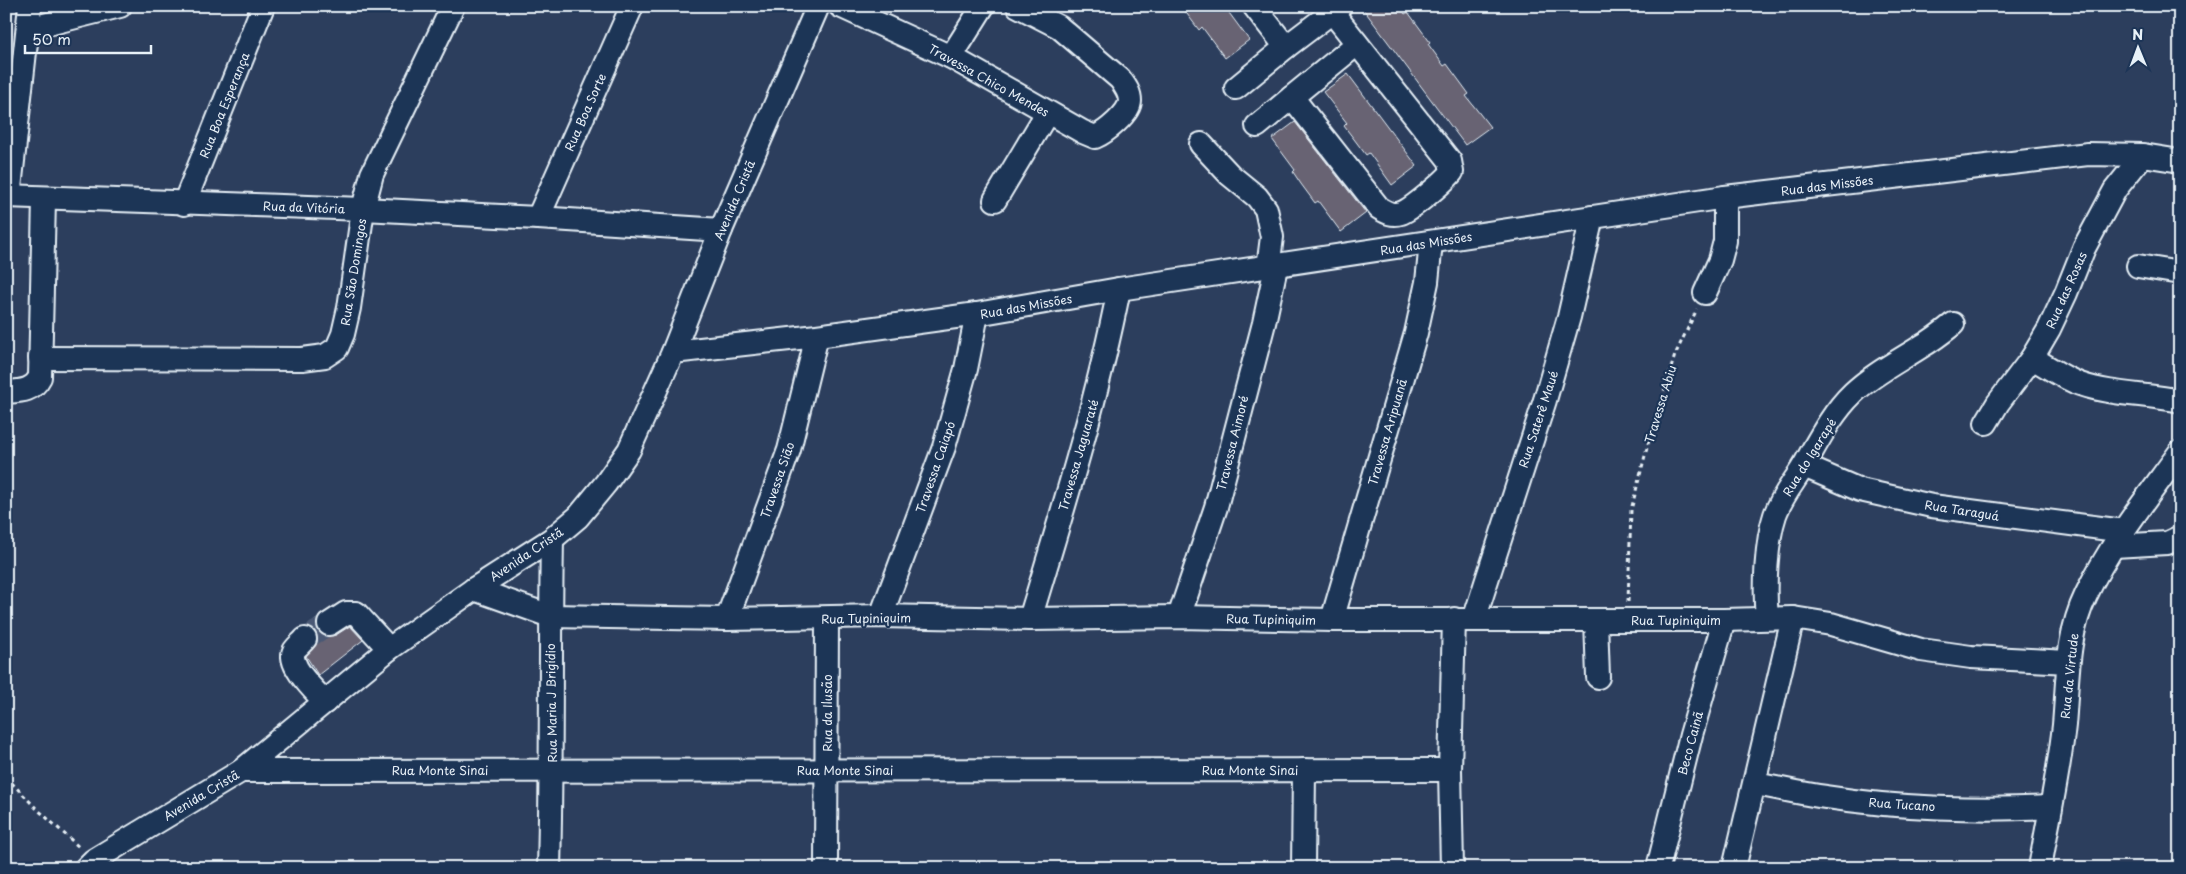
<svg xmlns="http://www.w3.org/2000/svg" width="2186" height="874" font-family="'Playpen Sans',sans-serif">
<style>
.building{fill:#676373;stroke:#e8f1f8}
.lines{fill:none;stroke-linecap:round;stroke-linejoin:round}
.minor-tunnel{stroke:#485974;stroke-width:22;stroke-dasharray:22 11;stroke-linecap:butt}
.minor-casing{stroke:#e8f1f8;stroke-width:26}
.path{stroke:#e8f1f8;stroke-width:3;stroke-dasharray:4 4;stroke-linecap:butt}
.minor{stroke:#1d3557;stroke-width:22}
.labels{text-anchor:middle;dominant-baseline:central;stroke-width:4.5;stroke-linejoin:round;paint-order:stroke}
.street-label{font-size:12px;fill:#e8f1f8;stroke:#1d3557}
</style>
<rect width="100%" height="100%" fill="#2c3e5d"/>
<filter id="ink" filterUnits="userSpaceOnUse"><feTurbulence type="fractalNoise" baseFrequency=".02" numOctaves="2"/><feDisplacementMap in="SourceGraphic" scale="10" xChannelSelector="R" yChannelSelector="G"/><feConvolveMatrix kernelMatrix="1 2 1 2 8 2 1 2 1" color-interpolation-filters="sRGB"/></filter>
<g filter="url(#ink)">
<g class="building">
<polygon points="1181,6 1224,6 1249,40 1225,58 1202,27 1199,30"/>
<polygon points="1361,6 1399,6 1405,14 1408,12 1430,42 1428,44 1444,66 1447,64 1469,94 1466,96 1490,127 1465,145"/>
<polygon points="1348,74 1417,166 1392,185 1369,153 1366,155 1354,139 1344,126 1347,123 1323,92"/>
<polygon points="1295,122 1366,213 1341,232 1318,201 1315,203 1301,184 1293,172 1295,170 1272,139"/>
<polygon points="317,619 318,631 323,636 336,635 350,626 363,640 318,675 306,656 318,642 317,634 308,626"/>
</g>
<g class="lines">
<polyline class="minor-tunnel" points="305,639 329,624"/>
<g class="minor-casing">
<g id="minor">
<path d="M840,6L951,57L1083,132L1095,137C1105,133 1130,113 1130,101C1130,92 1125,86 1120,79L1059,27L1018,6"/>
<polyline points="1254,6 1286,47 1340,6"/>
<polyline points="28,29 120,6"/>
<polyline points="951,57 983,6"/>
<polyline points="1236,88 1286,47"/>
<polyline points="1292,97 1357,44"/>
<path d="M1257,126L1292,97L1379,208C1386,212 1392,216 1401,213C1411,210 1445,181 1452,172L1450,161L1333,13"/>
<polyline points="1201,144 1230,175 1257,197 1266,209 1272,237 1268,268"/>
<polyline points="6,196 363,209 538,218 721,230"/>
<polyline points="9,197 30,6"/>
<polyline points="995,200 1047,113"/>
<polyline points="184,204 263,6"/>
<polyline points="538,218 632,6"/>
<polyline points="2138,266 2180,273"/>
<polyline points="1705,293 1720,260 1725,241 1725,197"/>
<polyline points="673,352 817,336 977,314 1119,289 1725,197 2088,154 2143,155 2180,161"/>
<polyline points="40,358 302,359 325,356 337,348 343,334 349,308 363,209 372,174 453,6"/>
<path d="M2032,358C2047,366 2063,378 2080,384C2112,395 2147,394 2180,401"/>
<path d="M6,392C21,391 33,391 40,377L44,199"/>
<polyline points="1986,423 1998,403 2032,358 2049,329 2066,293 2084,248 2115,190 2143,155"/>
<polyline points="1804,466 1860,490 1932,506 2124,531"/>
<polyline points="2114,546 2167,543 2180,537"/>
<polyline points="474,589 550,616 727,619 881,616 1030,619 1179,617 1332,620 1724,620 1793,618 1831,624 1921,650 1971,657 2068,662"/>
<polyline points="881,616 944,447 966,369 977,314"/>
<polyline points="1179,617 1216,507 1264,323 1276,267"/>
<path d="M1767,617C1764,589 1766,542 1775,515C1782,495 1796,480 1806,462C1819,439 1833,412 1853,393C1873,374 1899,361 1922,346C1933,340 1943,332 1953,324"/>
<polyline points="727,619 789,450 817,336"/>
<path d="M1030,619C1063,510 1097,401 1119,289"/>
<polyline points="1332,620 1416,333 1427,282 1431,242"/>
<polyline points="1474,620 1545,400 1569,317 1592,217"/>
<polyline points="1596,620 1598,677"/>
<polyline points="329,624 346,613 356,613 389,649"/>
<path d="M305,639C302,643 296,647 294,651C287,665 316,692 325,702"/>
<polyline points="241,771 1450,770"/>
<path d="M1755,784C1779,788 1802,794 1826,797C1896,808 1980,811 2051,807"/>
<polyline points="86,868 94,860 241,771 389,649 474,589 552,539 578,517 606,483 629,450 673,352 721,230 818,6"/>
<path d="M549,868C552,758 550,648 552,539"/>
<polyline points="826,868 827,619"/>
<polyline points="1303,868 1304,770"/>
<polyline points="1452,868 1450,770 1454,619"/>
<polyline points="1658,868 1691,735 1724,620"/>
<polyline points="1734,868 1793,618"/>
<path d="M2040,868C2048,820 2059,773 2064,725C2068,681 2066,636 2086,595C2110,544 2147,498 2180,452"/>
</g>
</g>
<g class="path">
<polyline points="1628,602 1631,510 1648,444 1675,355 1697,309"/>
<polyline points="6,777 36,808 80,848"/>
</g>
<use href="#minor" class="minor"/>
</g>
</g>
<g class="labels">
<g class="street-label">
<text transform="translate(989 80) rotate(29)">Travessa Chico Mendes</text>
<text transform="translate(224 105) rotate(-68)">Rua Boa Esperança</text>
<text transform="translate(585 112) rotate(-66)">Rua Boa Sorte</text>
<text transform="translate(1827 185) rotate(-7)">Rua das Missões</text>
<text transform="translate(734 200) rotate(-67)">Avenida Cristã</text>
<text transform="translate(304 207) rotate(2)">Rua da Vitória</text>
<text transform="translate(1426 243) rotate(-9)">Rua das Missões</text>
<text transform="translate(353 272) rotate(-81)">Rua São Domingos</text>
<text transform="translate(2066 290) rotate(-66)">Rua das Rosas</text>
<text transform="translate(1026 306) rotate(-10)">Rua das Missões</text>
<text transform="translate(1660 404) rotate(-73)">Travessa Abiu</text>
<text transform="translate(1538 419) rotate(-72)">Rua Saterê Maué</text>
<text transform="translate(1387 432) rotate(-74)">Travessa Aripuanã</text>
<text transform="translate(1232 443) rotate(-76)">Travessa Aimoré</text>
<text transform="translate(1078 455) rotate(-74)">Travessa Jaguaraté</text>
<text transform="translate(1809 457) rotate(-58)">Rua do Igarapé</text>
<text transform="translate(935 467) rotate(-71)">Travessa Caiapó</text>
<text transform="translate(777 480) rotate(-71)">Travessa Sião</text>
<text transform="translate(1962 510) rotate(9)">Rua Taraguá</text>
<text transform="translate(526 554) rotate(-34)">Avenida Cristã</text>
<text transform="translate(866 618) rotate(-1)">Rua Tupiniquim</text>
<text transform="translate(1271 619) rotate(1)">Rua Tupiniquim</text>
<text x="1676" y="620">Rua Tupiniquim</text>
<text transform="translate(2069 676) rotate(-84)">Rua da Virtude</text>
<text transform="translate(551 703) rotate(-91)">Rua Maria J Brigídio</text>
<text transform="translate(827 713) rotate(-90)">Rua da Ilusão</text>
<text transform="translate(1690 743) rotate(-75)">Beco Cainã</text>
<text x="440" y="770">Rua Monte Sinai</text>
<text x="845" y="770">Rua Monte Sinai</text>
<text x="1250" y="770">Rua Monte Sinai</text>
<text transform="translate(201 795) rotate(-31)">Avenida Cristã</text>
<text transform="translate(1902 804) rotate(4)">Rua Tucano</text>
</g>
</g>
<rect width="2186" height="874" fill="none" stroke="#1d3557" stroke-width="25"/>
<rect x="12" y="12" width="2161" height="849" fill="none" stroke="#e8f1f8" stroke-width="2" filter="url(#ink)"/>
<g transform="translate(2138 48) rotate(359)" stroke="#1d3557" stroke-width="4" paint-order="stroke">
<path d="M0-4L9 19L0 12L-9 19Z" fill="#e8f1f8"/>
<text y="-8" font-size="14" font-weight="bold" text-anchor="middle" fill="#e8f1f8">N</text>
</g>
<path d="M25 45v8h126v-8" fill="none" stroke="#e8f1f8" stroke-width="2.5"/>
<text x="32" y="45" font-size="15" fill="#e8f1f8" stroke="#1d3557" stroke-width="4" paint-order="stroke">50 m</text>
</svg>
